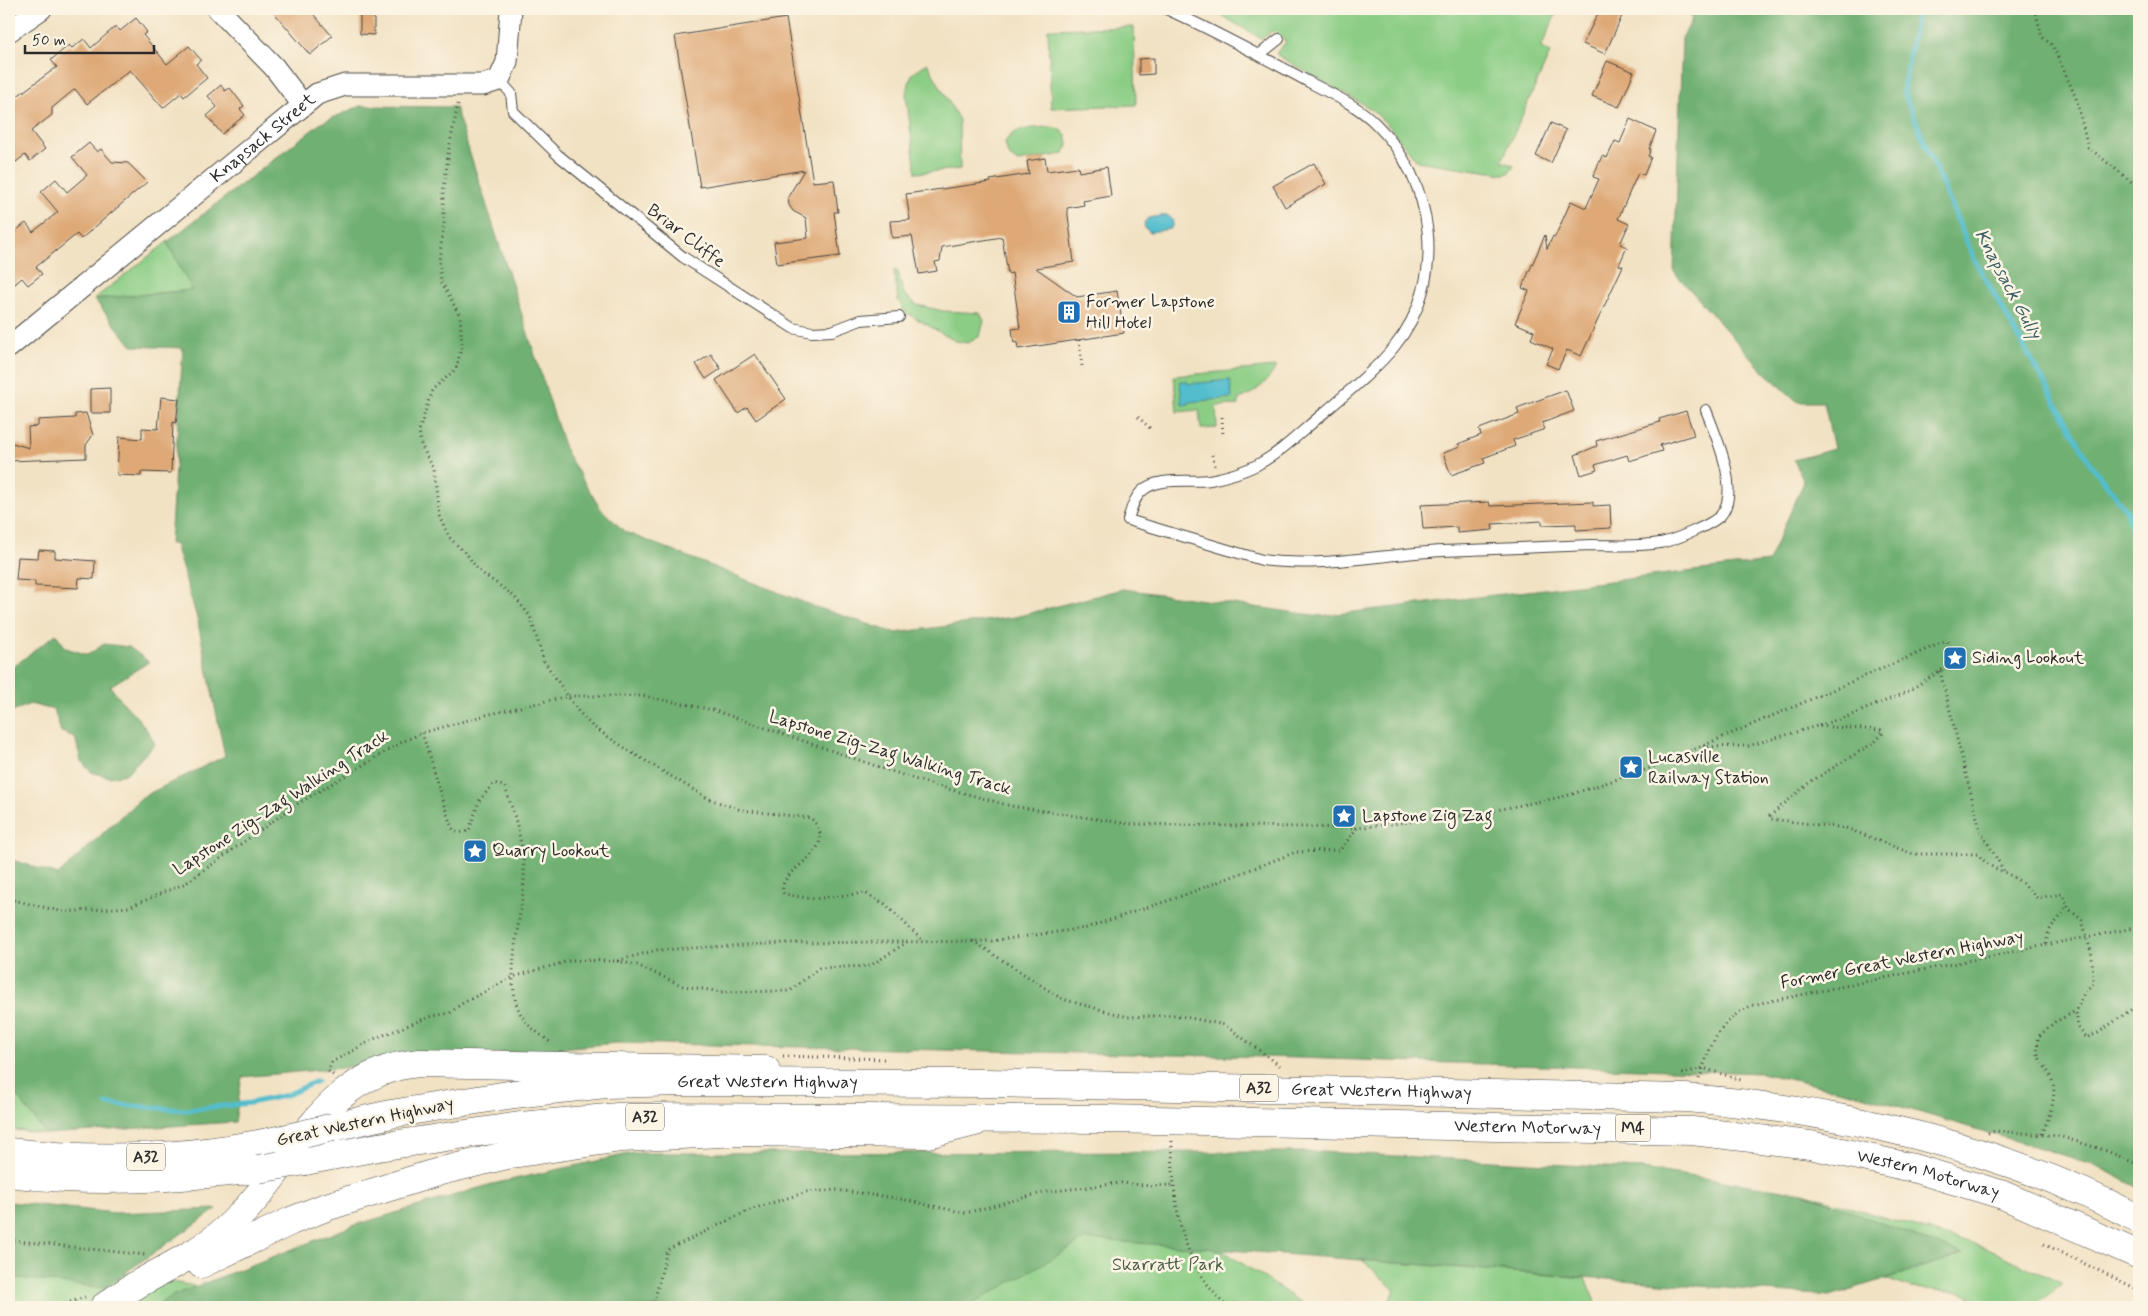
<svg xmlns="http://www.w3.org/2000/svg" width="2148" height="1316" font-family="Mynerve,sans-serif">
<style>
.green{fill:#8bcd85;stroke:#5b7c58}
.forest{fill:#70b072;stroke:#4e6e4e}
.water{fill:#52bdcd;stroke:#3e747c}
.lines{fill:none;stroke-linecap:round;stroke-linejoin:round}
.stream{stroke:#52bdcd;stroke-width:5}
.building{fill:#dea977}
.lane-casing{stroke:#494642;stroke-width:12}
.street-casing{stroke:#494642;stroke-width:23}
.secondary-casing{stroke:#494642;stroke-width:29}
.highway-casing{stroke:#494642;stroke-width:29}
.path{stroke:#494642;stroke-width:3;stroke-dasharray:1 4;stroke-linecap:butt}
.lane{stroke:#fff;stroke-width:10}
.street{stroke:#fff;stroke-width:21}
.secondary{stroke:#fff;stroke-width:28}
.highway{stroke:#fff;stroke-width:28}
.highway-bridge-casing{stroke:#494642;stroke-width:29;stroke-linecap:butt}
.path-bridge{stroke:#494642;stroke-width:3;stroke-dasharray:1 4;stroke-linecap:butt}
.highway-bridge{stroke:#fff;stroke-width:28}
.labels{text-anchor:middle;dominant-baseline:central;stroke-width:5;stroke-linejoin:round;paint-order:stroke}
.shield{fill:#fcf5e5;stroke:#6a6863;stroke-width:1}
.shield-label{font-size:16px;font-weight:bold;fill:#2b2b2b}
.street-label{font-size:18px;fill:#2b2b2b;stroke:#fcf5e5}
.poi-label{font-size:18px;fill:#2b2b2b;stroke:#fcf5e5;text-anchor:start}
.park-label{font-size:18px;fill:#485c46;stroke:#fcf5e5}
.water-label{font-size:19px;font-style:italic;fill:#395e64;stroke:#fcf5e5}
</style>
<rect width="100%" height="100%" fill="#fcf5e5"/>
<filter id="ink" filterUnits="userSpaceOnUse"><feTurbulence type="fractalNoise" baseFrequency=".02" numOctaves="2"/><feDisplacementMap in="SourceGraphic" scale="10" xChannelSelector="R" yChannelSelector="G"/><feConvolveMatrix kernelMatrix="1 2 1 2 8 2 1 2 1" color-interpolation-filters="sRGB"/></filter>
<filter id="wash" filterUnits="userSpaceOnUse"><feTurbulence type="fractalNoise" baseFrequency=".0096" numOctaves="4" result="noise"/><feDisplacementMap in="SourceGraphic" scale="20" xChannelSelector="R" yChannelSelector="G"/><feGaussianBlur stdDeviation="1.12" result="paint"/><feColorMatrix in="noise" values="0 0 0 0 0 0 0 0 0 0 0 0 0 0 0 0 0 1.4 0 .05"/><feComposite in="paint" operator="in"/></filter>
<g filter="url(#wash)">
<rect width="100%" height="100%" fill="#f2e2c4"/>
<g class="green">
<polygon points="1218,9 1558,9 1541,48 1550,53 1502,161 1514,166 1509,173 1504,174 1417,161 1389,126 1371,109 1277,55 1277,52 1286,42 1274,30 1262,39 1224,17"/>
<polygon points="1134,27 1136,105 1051,108 1048,29"/>
<polygon points="927,63 959,120 960,169 916,173 906,94 912,74"/>
<path d="M1046,127C1058,126 1069,133 1068,146L1063,154L1018,162L1008,155L1005,143C1012,127 1031,129 1046,127Z"/>
<polygon points="167,242 192,290 94,299"/>
<polygon points="894,270 898,272 904,294 917,305 943,311 980,313 984,321 980,336 968,343 955,341 905,312 898,300"/>
<path d="M1276,367C1268,382 1255,394 1239,399V405L1216,406L1217,428L1201,429L1199,410L1177,412L1174,376Z"/>
<polygon points="9,1085 46,1134 9,1129"/>
<polygon points="1803,1193 1986,1248 2063,1284 2033,1307 1994,1307 1962,1292 1912,1288 1885,1279 1962,1254"/>
<polygon points="1180,1222 1308,1307 9,1307 9,1278 35,1274 59,1262 223,1291"/>
<polygon points="1362,1260 1586,1278 1597,1307 1386,1307 1395,1290"/>
</g>
<g class="forest">
<polygon points="1687,9 2139,9 2139,1188 2093,1164 1861,1095 1761,1073 1266,1057 616,1043 242,1077 235,1122 46,1134 9,1085 9,859 58,875 142,797 225,756 197,618 175,544 170,544 183,348 132,346 94,299 192,290 167,242 321,123 360,106 455,107 566,452 600,508 625,532 813,606 895,633 1015,617 1123,589 1320,616 1768,562 1804,482 1794,460 1834,449 1824,402 1798,402 1764,372 1674,272 1682,38 1692,20"/>
<path d="M56,634L66,648L88,655L104,644L129,647L149,662L110,686C125,708 144,720 155,744L126,774L109,777L91,772L81,761L75,737L61,732L54,710L30,704L9,713V670Z"/>
<polygon points="1322,1152 1642,1169 1803,1193 1963,1254 1830,1296 1086,1239 967,1307 154,1307 174,1295 352,1226 492,1184 633,1153"/>
<polygon points="9,1202 116,1213 217,1209 103,1288 9,1277"/>
</g>
<g class="water">
<polygon points="1167,215 1172,219 1173,225 1170,229 1150,232 1145,228 1144,223 1148,218"/>
<polygon points="1230,380 1232,398 1189,402 1189,404 1182,405 1180,381 1187,381 1188,384"/>
</g>
<g class="lines">
<g class="stream">
<polyline points="1918,9 1903,91 1974,259 2092,466 2127,511 2139,556"/>
<polyline points="106,1104 186,1110 250,1103 287,1095 317,1081"/>
</g>
</g>
<g id="blocks">
<g class="building">
<polygon points="271,9 309,9 332,36 310,55"/>
<polygon points="360,9 374,9 374,35 360,34"/>
<polygon points="1600,9 1625,9 1605,54 1583,44"/>
<polygon points="136,18 147,32 143,35 167,64 189,46 201,60 196,64 207,78 184,97 181,93 163,108 130,70 87,104 75,89 52,108 52,115 31,131 45,149 30,161 25,155 16,162 9,153 9,102 57,67 51,60 69,45 72,48 84,39 91,48 116,26 120,31"/>
<polygon points="786,18 813,182 834,180 838,212 834,212 840,256 777,264 774,242 808,238 806,218 793,211 789,205 788,197 804,170 700,187 675,36"/>
<polygon points="1154,58 1154,74 1139,75 1139,59"/>
<polygon points="1607,61 1634,72 1619,107 1592,96"/>
<polygon points="221,85 225,91 230,88 244,106 240,109 245,115 222,134 207,116 217,107 208,96"/>
<polygon points="1630,119 1656,131 1649,149 1651,149 1648,156 1651,157 1644,175 1638,173 1618,219 1629,224 1620,244 1627,247 1619,265 1623,266 1581,356 1567,350 1558,369 1546,364 1553,349 1531,339 1534,331 1515,323 1529,291 1522,288 1545,235 1547,249 1553,236 1555,237 1571,201 1586,208 1599,179 1593,177 1602,156 1607,158 1615,141 1620,143"/>
<polygon points="1551,123 1566,130 1551,163 1536,156"/>
<polygon points="89,143 97,152 101,149 112,162 128,163 147,182 81,239 77,234 36,267 42,274 28,285 22,278 9,289 9,236 26,223 33,232 58,212 41,192 56,179 67,192 87,175 72,157"/>
<polygon points="1045,158 1047,171 1078,167 1079,172 1107,167 1111,196 1083,201 1084,205 1067,208 1074,262 1036,268 1077,297 1117,291 1124,333 1018,349 1017,342 1014,343 1012,329 1020,328 1012,273 1008,274 1002,237 942,247 940,261 935,262 937,271 919,274 912,236 892,238 890,221 910,220 906,194 991,182 990,180 1029,174 1027,161"/>
<polygon points="1314,163 1326,184 1285,207 1273,186"/>
<polygon points="711,354 721,369 706,379 696,364"/>
<polygon points="755,354 786,399 756,420 747,407 738,413 716,380"/>
<polygon points="110,388 110,413 90,413 90,389"/>
<polygon points="1566,390 1574,411 1542,423 1545,429 1513,440 1515,446 1483,458 1485,463 1451,475 1443,453 1460,447 1458,444 1481,435 1479,429 1519,414 1517,408"/>
<polygon points="161,397 179,399 176,423 173,422 171,473 141,472 141,476 117,475 119,437 142,439 142,428 158,429"/>
<polygon points="1686,411 1694,435 1660,445 1662,451 1629,461 1627,455 1595,465 1597,470 1581,475 1575,455 1597,446 1596,441 1660,422 1659,419"/>
<polygon points="86,413 93,435 86,445 86,458 9,461 9,442 29,448 28,427 38,426 38,420 75,418 75,414"/>
<polygon points="1489,502 1490,506 1593,502 1593,506 1610,505 1611,528 1576,530 1576,524 1542,525 1542,521 1492,524 1493,530 1457,533 1457,527 1423,529 1421,505"/>
<polygon points="39,550 55,551 55,558 95,561 94,579 79,578 78,588 35,586 35,581 16,580 18,557 38,558"/>
</g>
</g>
</g>
<g filter="url(#ink)">
<use href="#blocks" fill-opacity="0" stroke="#494642" stroke-width="1"/>
<g class="lines">
<g class="lane-casing">
<g id="lane">
<path d="M1166,9C1215,31 1261,56 1309,82C1331,94 1357,105 1375,123C1435,181 1449,280 1394,347C1374,371 1349,391 1325,412C1303,430 1282,452 1257,465C1243,472 1225,477 1210,480C1190,483 1158,476 1142,491C1134,498 1131,510 1128,520L1262,560C1322,568 1383,554 1443,551C1493,549 1542,547 1591,545C1613,545 1638,547 1660,543C1673,541 1713,524 1721,515C1741,491 1716,436 1706,410"/>
<polyline points="1259,55 1279,39"/>
<polyline points="499,80 511,93 513,111 558,155 683,257 793,328 812,332 832,331 861,320 899,317"/>
</g>
</g>
<g class="street-casing">
<g id="street">
<polyline points="218,9 274,67 303,105"/>
<polyline points="9,31 41,9"/>
<path id="s1" d="M9,347L317,94L345,85H483L499,80L507,62L511,9"/>
</g>
</g>
<g class="secondary-casing">
<g id="secondary">
<polyline points="201,1264 291,1221 326,1207 441,1171 512,1154 621,1138 740,1132 928,1134 975,1122"/>
<path d="M104,1307C115,1299 126,1291 138,1284C168,1267 199,1253 225,1230C292,1172 320,1071 419,1063L766,1070"/>
</g>
</g>
<g class="highway-casing">
<g id="highway">
<path id="s2" d="M333,1127L391,1114L514,1094L606,1084L681,1082L987,1083L1685,1098C1838,1109 2002,1147 2139,1219"/>
<path d="M9,1152C100,1162 193,1159 283,1139"/>
<path id="s3" d="M305,1161L378,1147L520,1126L618,1117L1106,1119L1692,1131L1810,1145L1913,1168L2003,1195L2139,1255"/>
<path d="M9,1173C95,1184 172,1178 258,1169"/>
</g>
</g>
<g class="path">
<polyline points="2035,9 2042,37 2053,46 2076,98 2088,147 2139,188"/>
<path d="M458,104L449,148L444,188V223L439,261L441,281L460,316L462,345L456,369L432,390L419,431L421,445L434,469L439,515L449,537L468,556L479,571L513,595L530,616L544,661L578,711L592,726L634,754L709,799L741,810L811,818C845,855 772,868 784,894L814,899L865,893L885,904L923,941"/>
<polyline points="1079,340 1082,366"/>
<polyline points="1138,417 1150,428"/>
<polyline points="1222,417 1223,437"/>
<polyline points="1212,455 1215,466"/>
<polyline points="1940,671 1980,830 2004,871"/>
<path d="M422,733C427,747 448,825 454,830C458,834 464,832 469,831L479,801L494,783L505,787C514,813 523,842 524,870C526,909 499,983 523,1018C529,1028 543,1036 551,1043"/>
<path d="M1703,747L1748,746L1817,726L1881,730L1883,733L1875,742L1810,782L1770,816V819L1846,828L1913,854H1978C1990,870 1999,868 2015,878C2023,883 2030,891 2037,898L2062,894L2069,909L2082,920L2092,955L2093,983L2084,993L2076,1011L2078,1027L2086,1038L2098,1033L2139,1004"/>
<polyline points="9,899 64,912 129,907 186,883 294,806 402,742 422,733 486,715 568,696 644,696 713,710 923,782 1011,806 1129,824 1357,828 1477,814 1566,796 1645,770 1700,747 1946,641 1952,648 1954,657 1951,664 1907,692 1849,716 1817,726"/>
<polyline points="973,941 1062,999 1128,1017 1175,1015 1225,1025 1282,1067"/>
<polyline points="617,961 637,965 683,986 723,992 790,991 819,968 870,966 907,942"/>
<polyline points="783,1056 886,1059"/>
<polyline points="1682,1074 1703,1068 1741,1080"/>
<polyline points="333,1075 328,1071 332,1062 376,1038 429,1017 450,1013 461,1004 513,977 572,960 616,961 657,950 784,943 992,941 1086,928 1179,897 1296,852 1340,850 1357,828"/>
<path d="M1699,1079C1711,1044 1719,1018 1756,1004L2046,945C2048,923 2056,926 2065,909H2069"/>
<polyline points="1988,1133 1996,1131 2059,1136 2107,1151 2139,1165"/>
<path d="M2042,1134C2048,1119 2058,1097 2052,1080C2044,1059 2035,1064 2038,1037L2055,1022L2076,1011"/>
<path d="M1172,1141C1173,1205 1179,1260 1227,1307"/>
<polyline points="9,1240 145,1255"/>
<polyline points="2044,1244 2139,1290"/>
<polyline points="9,1302 12,1307"/>
<polyline points="56,1307 85,1297"/>
<polyline points="653,1307 667,1250 752,1209 807,1192 836,1190 896,1198 965,1213 1046,1192 1121,1183 1151,1186 1173,1185"/>
</g>
<use href="#lane" class="lane"/>
<use href="#street" class="street"/>
<use href="#secondary" class="secondary"/>
<use href="#highway" class="highway"/>
<g class="highway-bridge-casing">
<g id="highway-bridge">
<polyline points="283,1139 333,1127"/>
<polyline points="258,1169 305,1161"/>
</g>
</g>
<polyline class="path-bridge" points="2046,945 2139,927"/>
<use href="#highway-bridge" class="highway-bridge"/>
</g>
</g>
<defs>
<g id="building-square" transform="scale(1.25)"><rect x="-9" y="-9" width="18" height="18" rx="4" fill="#1f6fb2" stroke="#fcf5e5"/><path d="M-4-6H4V6H1V3H-1V6H-4ZM-2.5-4.3h1.7v1.8h-1.7ZM.8-4.3h1.7v1.8H.8ZM-2.5-1h1.7V.8h-1.7ZM.8-1h1.7V.8H.8Z" fill="#fff"/></g>
<g id="sight-square" transform="scale(1.25)"><rect x="-9" y="-9" width="18" height="18" rx="4" fill="#1f6fb2" stroke="#fcf5e5"/><path d="M0-6L1.8-2.2L6-1.7L2.9 1.2L3.7 5.4L0 3.3L-3.7 5.4L-2.9 1.2L-6-1.7L-1.8-2.2Z" fill="#fff"/></g>
</defs>
<g fill-rule="evenodd">
<use href="#building-square" x="1069" y="312"/>
<use href="#sight-square" x="1955" y="658"/>
<use href="#sight-square" x="1631" y="767"/>
<use href="#sight-square" x="1344" y="816"/>
<use href="#sight-square" x="475" y="851"/>
</g>
<g class="labels">
<g class="shield">
<rect x="1240" y="1074.5" width="38" height="27" rx="4"/>
<rect x="626" y="1103.5" width="38" height="27" rx="4"/>
<rect x="1615.5" y="1114.5" width="35" height="27" rx="4"/>
<rect x="127" y="1143.5" width="38" height="27" rx="4"/>
</g>
<g class="shield-label">
<text x="1259" y="1088">A32</text>
<text x="645" y="1117">A32</text>
<text x="1633" y="1128">M4</text>
<text x="146" y="1157">A32</text>
</g>
<g class="street-label">
<text stroke="none"><textPath href="#s1" startOffset="329">Knapsack Street</textPath></text>
<text transform="translate(686 236) rotate(37)">Briar Cliffe</text>
<text transform="translate(890 753) rotate(17)">Lapstone Zig-Zag Walking Track</text>
<text transform="translate(281 803) rotate(-33)">Lapstone Zig-Zag Walking Track</text>
<text transform="translate(1902 960) rotate(-11)">Former Great Western Highway</text>
<text stroke="none"><textPath href="#s2" startOffset="438">Great Western Highway</textPath></text>
<text stroke="none"><textPath href="#s2" startOffset="1052">Great Western Highway</textPath></text>
<text transform="translate(365 1122) rotate(-12)">Great Western Highway</text>
<text stroke="none"><textPath href="#s3" startOffset="1226">Western Motorway</textPath></text>
<text stroke="none"><textPath href="#s3" startOffset="1631">Western Motorway</textPath></text>
</g>
<g class="poi-label">
<text x="1086" y="302">Former Lapstone<tspan x="1086" dy="21">Hill Hotel</tspan></text>
<text x="1972" y="658">Siding Lookout</text>
<text x="1648" y="757">Lucasville<tspan x="1648" dy="21">Railway Station</tspan></text>
<text x="1362" y="816">Lapstone Zig Zag</text>
<text x="492" y="851">Quarry Lookout</text>
</g>
<g class="park-label">
<text x="1168" y="1265">Skarratt Park</text>
</g>
<g class="water-label">
<text transform="translate(2008 284) rotate(62)">Knapsack Gully</text>
</g>
</g>
<rect width="2148" height="1316" fill="none" stroke="#fcf5e5" stroke-width="30"/>
<path d="M25 45v8h129v-8" fill="none" stroke="#2b2b2b" stroke-width="2.5"/>
<text x="32" y="45" font-size="15" fill="#2b2b2b" stroke="#fcf5e5" stroke-width="4" paint-order="stroke">50 m</text>
</svg>
